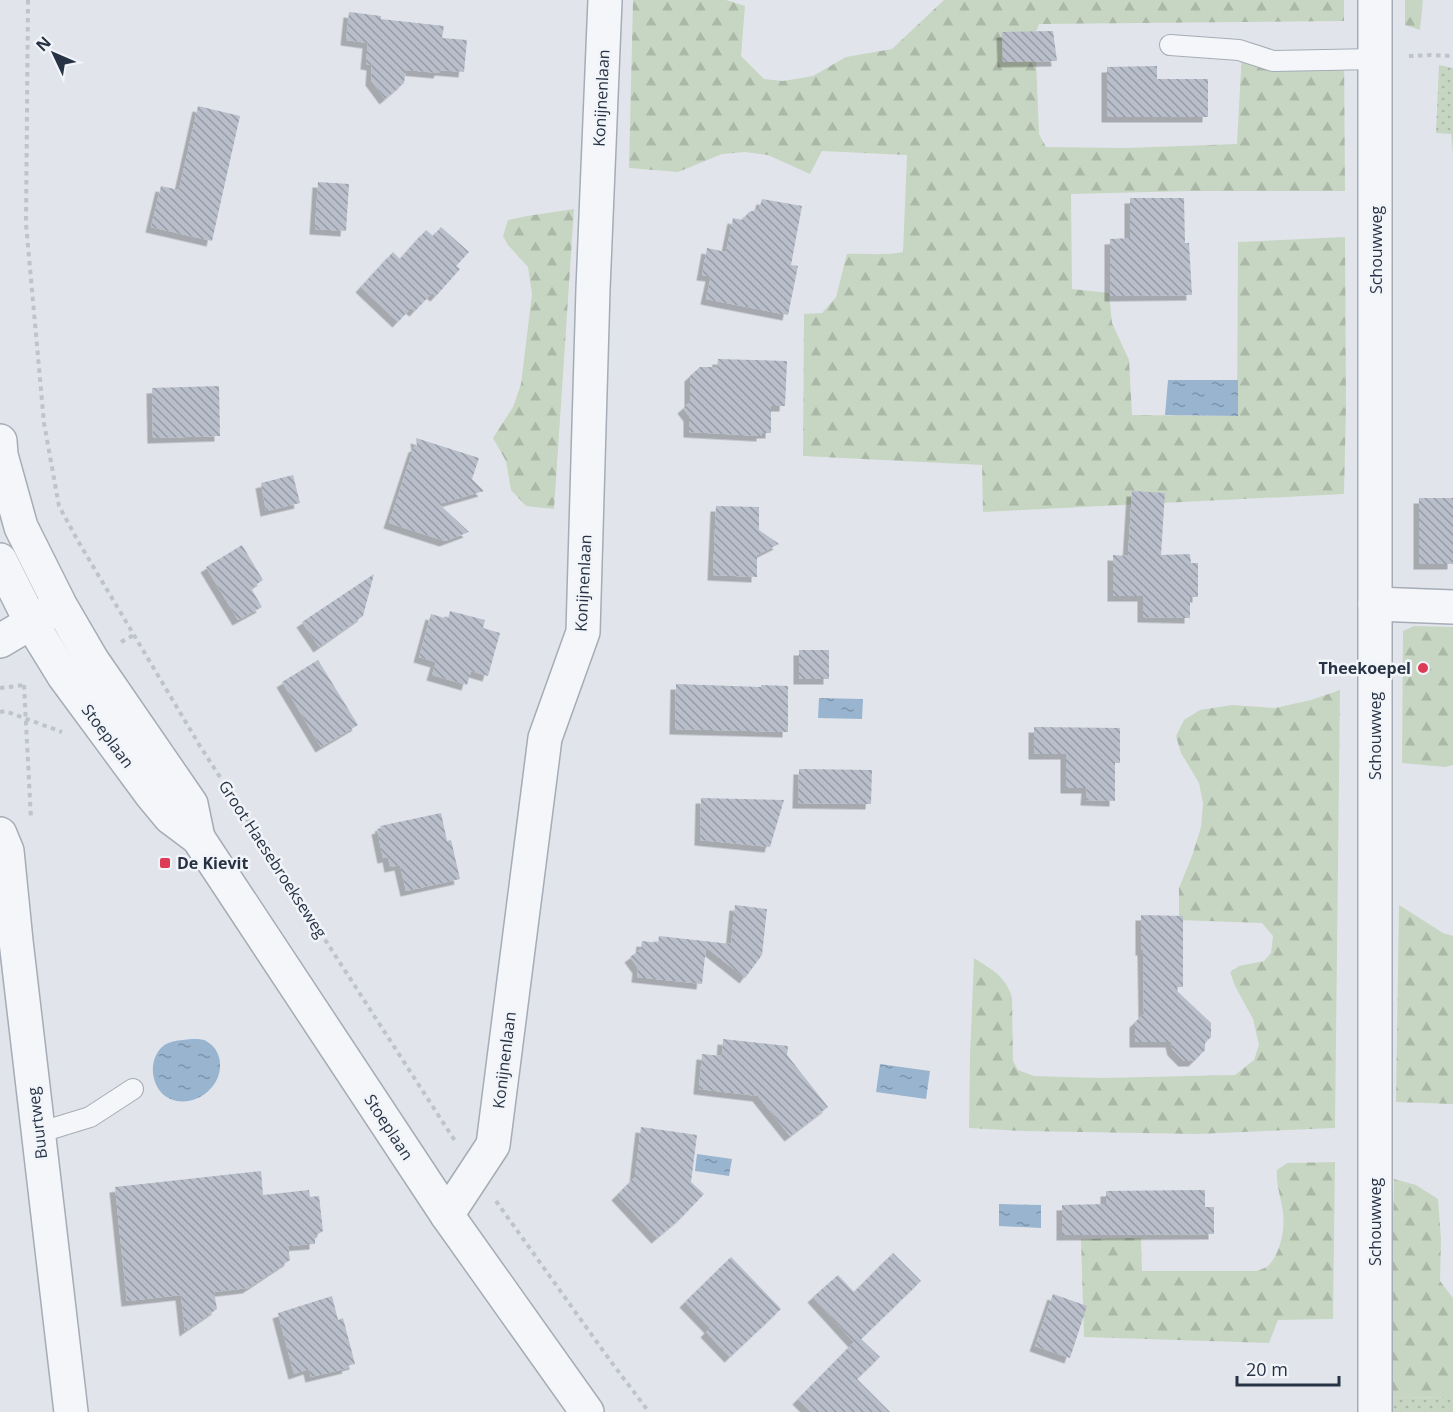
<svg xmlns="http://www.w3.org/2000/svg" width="1453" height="1412" font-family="'Open Sans',sans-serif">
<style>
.grass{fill:url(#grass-dots)}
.forest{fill:url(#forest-firs)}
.water{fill:url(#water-ripples)}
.building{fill:url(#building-back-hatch);filter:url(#shadow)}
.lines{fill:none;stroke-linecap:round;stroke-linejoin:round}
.service-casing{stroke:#a5acb6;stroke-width:22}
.minor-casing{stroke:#a5acb6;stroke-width:36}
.tertiary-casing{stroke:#a5acb6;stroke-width:36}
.path{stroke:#bfc3ca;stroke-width:4;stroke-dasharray:4.5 4.5;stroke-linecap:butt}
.service{stroke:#f5f6f9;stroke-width:20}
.minor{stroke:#f5f6f9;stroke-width:33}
.tertiary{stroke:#f5f6f9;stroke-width:33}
.poi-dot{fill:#dd3a55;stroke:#f1f4f8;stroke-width:2}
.labels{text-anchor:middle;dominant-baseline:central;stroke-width:5;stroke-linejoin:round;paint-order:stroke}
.street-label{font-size:16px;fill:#273345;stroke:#f1f4f8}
.poi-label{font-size:16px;font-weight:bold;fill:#273345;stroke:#f1f4f8;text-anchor:end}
</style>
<defs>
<pattern id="grass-dots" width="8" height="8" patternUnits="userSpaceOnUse" patternTransform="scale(1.5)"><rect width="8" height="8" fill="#c7d6c2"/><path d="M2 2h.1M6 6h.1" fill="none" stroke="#abb8a8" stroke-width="1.8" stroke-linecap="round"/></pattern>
<pattern id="forest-firs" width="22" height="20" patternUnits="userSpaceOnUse" patternTransform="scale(1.5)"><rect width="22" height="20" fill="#c7d6c2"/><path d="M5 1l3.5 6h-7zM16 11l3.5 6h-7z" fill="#abb8a8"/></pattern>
<pattern id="water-ripples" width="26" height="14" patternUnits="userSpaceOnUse" patternTransform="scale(1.5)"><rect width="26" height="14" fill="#99b4cf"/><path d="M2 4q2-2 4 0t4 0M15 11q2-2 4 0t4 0" fill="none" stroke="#7d93aa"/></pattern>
<pattern id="building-back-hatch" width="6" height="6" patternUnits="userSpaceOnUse" patternTransform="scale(1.5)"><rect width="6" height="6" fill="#b8beca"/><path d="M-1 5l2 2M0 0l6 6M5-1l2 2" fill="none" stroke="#969ba6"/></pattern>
<filter id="shadow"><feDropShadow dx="-5.5" dy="5.5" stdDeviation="0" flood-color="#0004"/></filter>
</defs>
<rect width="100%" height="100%" fill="#e1e5eb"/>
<g class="grass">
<polygon points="1439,65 1453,68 1453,154 1451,134 1436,133"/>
<polygon points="1389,1397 1453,1398 1453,1412 1389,1412"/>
</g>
<g class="forest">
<path d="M633,0H726L745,6L741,56L764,79L783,81L813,76L846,57L892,49L944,0H1344V21L1039,24L1035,35L1039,134L1046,147L1126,148L1237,144L1242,51L1344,50L1345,191H1189L1071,194L1072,289L1109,293L1112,323L1129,360L1132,415L1237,416L1238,242L1345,237L1346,405L1344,494L983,512L982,465L803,456L804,314L822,313L836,297L847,254C865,253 885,256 903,252L907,155L822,151L810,174L768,155L745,152L722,154L678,172L629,168Z"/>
<polygon points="1405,0 1423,0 1420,30 1405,25"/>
<polygon points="574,209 554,509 526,506 511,490 506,461 493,438 513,407 521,384 532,294 528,267 508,245 503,236 508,220 527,216"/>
<polygon points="1414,626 1453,627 1453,765 1445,767 1402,763 1403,631"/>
<path d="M1340,690L1335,1128L1197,1134L1023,1131L969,1128L970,1056L974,958C991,969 1007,977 1012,998L1013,1061L1018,1070L1034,1076L1100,1078L1235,1075L1254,1060L1259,1045L1253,1019L1235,986L1230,972L1239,966L1264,961L1271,953L1273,936L1262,923L1179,920V888L1192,856L1201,827L1203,803L1199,783L1181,753L1176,736L1184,720L1200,710L1232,705L1275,708L1311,700Z"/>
<polygon points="1399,905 1443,933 1453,936 1453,1104 1396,1102"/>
<path d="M1335,1162L1333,1319L1278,1320L1269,1343L1084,1337L1081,1239L1141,1238L1142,1271H1257C1261,1269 1266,1268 1269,1265C1282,1251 1286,1224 1282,1207C1280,1194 1276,1183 1277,1170L1287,1163Z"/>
<polygon points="1394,1179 1416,1185 1438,1199 1441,1239 1440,1281 1453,1298 1453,1398 1389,1397"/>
</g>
<g class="water">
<polygon points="1168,380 1238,380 1238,416 1165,415"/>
<polygon points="819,698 863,699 862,719 818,718"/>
<path d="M193,1039C197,1039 203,1039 206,1041C216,1046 221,1057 220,1068C218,1093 187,1111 165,1096C151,1085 148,1060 162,1047C169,1040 183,1040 193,1039Z"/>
<polygon points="880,1064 930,1071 926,1099 876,1092"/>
<polygon points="697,1154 732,1159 729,1176 695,1171"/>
<polygon points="999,1204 1041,1205 1041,1228 999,1226"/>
</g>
<g class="building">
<polygon points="349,12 381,16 381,19 444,26 442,38 467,40 464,72 440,70 439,73 406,70 404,83 385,99 371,80 372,65 366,64 368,43 346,40"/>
<polygon points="1053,31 1057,61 1003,62 1002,32"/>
<polygon points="1157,66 1157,79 1208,79 1208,117 1107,117 1107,67"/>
<polygon points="198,106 240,116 212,241 151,227 161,186 179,190"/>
<polygon points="318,182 349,184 346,231 315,229"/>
<polygon points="1130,198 1184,198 1185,243 1189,243 1192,295 1110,296 1110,239 1130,238"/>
<polygon points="762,199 802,206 791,265 798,266 788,315 706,299 711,276 702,275 707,248 726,252 733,218 742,220 749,212 759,209"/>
<polygon points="441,227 469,252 456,266 460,269 436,296 432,293 415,311 411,308 398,322 361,287 393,252 400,259 426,230 433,236"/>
<polygon points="718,359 787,361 785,406 771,406 771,433 762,433 762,436 689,432 689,416 683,408 690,402 690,376 700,367 717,367"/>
<polygon points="219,386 220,436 153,438 152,388"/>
<polygon points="416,438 479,458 472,479 484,491 439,504 469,532 445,541 389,523 414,447 417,446"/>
<polygon points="293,475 300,503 266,511 261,483"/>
<polygon points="1132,491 1165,493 1161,555 1190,554 1191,563 1198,563 1198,597 1190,597 1190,618 1143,617 1143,596 1113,596 1113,555 1128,556"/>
<rect x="1419" y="498" width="34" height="66"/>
<polygon points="716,506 759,507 759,530 779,544 757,555 757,577 713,575"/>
<polygon points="242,545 263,580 251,588 262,607 238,620 206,567"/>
<polygon points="374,574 363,616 319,647 302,622"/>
<polygon points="450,611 485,620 483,628 500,633 488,676 471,671 467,685 432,675 436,662 419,657 431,614 448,619"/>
<rect x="799" y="650" width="30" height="29"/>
<polygon points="318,660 358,725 321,747 282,682"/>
<polygon points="676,684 761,687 761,685 788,686 788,732 675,729"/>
<polygon points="1034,727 1120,728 1120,763 1115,763 1115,801 1086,800 1087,788 1066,788 1066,754 1034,754"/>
<polygon points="799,769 872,770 871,804 798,803"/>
<polygon points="701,798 784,800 770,847 700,840"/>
<polygon points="441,813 447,841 451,840 460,879 406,891 400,865 390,867 388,857 383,858 377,829 381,828 380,826"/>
<polygon points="735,905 767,909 762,955 745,978 706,947 702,984 637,977 638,968 630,957 641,949 642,941 658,943 659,936 731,944"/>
<polygon points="1141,915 1183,916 1183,987 1173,987 1211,1023 1211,1037 1205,1043 1205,1050 1194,1061 1184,1061 1173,1050 1171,1042 1135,1042 1135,1022 1144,1014 1143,950 1141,950"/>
<polygon points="723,1039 788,1046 787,1055 828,1107 790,1136 758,1096 699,1089 702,1054 722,1056"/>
<polygon points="641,1127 697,1135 691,1182 704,1194 682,1217 657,1238 617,1195 635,1177"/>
<polygon points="261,1171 263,1195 309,1190 310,1197 319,1196 323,1231 315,1236 315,1244 288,1246 290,1260 248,1288 214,1292 217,1309 185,1331 181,1295 127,1301 115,1187"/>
<polygon points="1205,1190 1205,1207 1214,1207 1214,1234 1062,1235 1062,1205 1106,1204 1106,1191"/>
<polygon points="893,1253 921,1281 861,1339 880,1357 857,1379 890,1412 811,1412 798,1399 854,1342 813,1297 838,1275 854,1292"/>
<polygon points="731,1257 781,1309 730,1357 706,1332 710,1328 685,1302"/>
<polygon points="1053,1294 1087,1306 1070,1358 1035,1346"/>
<polygon points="332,1296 338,1320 343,1318 355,1364 347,1366 348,1368 311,1377 309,1369 294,1374 278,1313"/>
</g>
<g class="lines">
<g class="service-casing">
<g id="service">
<polyline points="1170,45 1239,50 1273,61 1376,59"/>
<polyline points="38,1133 90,1117 133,1089"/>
</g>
</g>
<g class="minor-casing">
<g id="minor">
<polyline points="1375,604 1453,607"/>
<polyline points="0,641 56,608"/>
<polyline points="0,834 7,851 16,941 71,1412"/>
<polyline points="447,1215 493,1145 545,738 583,632 593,289 605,0"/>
<polyline points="1375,1412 1375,0"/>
</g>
</g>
<g class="tertiary-casing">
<g id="tertiary">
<polyline points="0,441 1,455 21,527 60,605 92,660 191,804 198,838"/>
<polyline points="0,560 32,624 64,676 151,794 170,817 198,838 447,1215 587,1412"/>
</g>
</g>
<g class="path">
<polyline points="28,0 26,224 44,423 59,506 78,541 200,746 455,1141"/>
<polyline points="1409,56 1431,55 1453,56"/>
<polyline points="121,642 134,635"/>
<polyline points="24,685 31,819"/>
<polyline points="0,688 25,685"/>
<polyline points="0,712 5,711 62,732"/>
<polyline points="496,1201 609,1359 649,1412"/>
</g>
<use href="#service" class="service"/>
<use href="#minor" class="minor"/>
<use href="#tertiary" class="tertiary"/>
</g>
<g class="poi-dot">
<circle cx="1423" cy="668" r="6"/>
<rect x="159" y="857" width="12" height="12" rx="3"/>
</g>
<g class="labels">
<g class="street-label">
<text transform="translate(601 98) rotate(-87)">Konijnenlaan</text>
<text transform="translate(1376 250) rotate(-90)">Schouwweg</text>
<text transform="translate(583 583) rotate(-87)">Konijnenlaan</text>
<text transform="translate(108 736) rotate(53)">Stoeplaan</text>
<text transform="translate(1375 736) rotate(-90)">Schouwweg</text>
<text transform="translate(273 859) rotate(57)">Groot Haesebroekseweg</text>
<text transform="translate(504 1060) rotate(-83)">Konijnenlaan</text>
<text transform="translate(37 1123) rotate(-97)">Buurtweg</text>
<text transform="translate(389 1127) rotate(57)">Stoeplaan</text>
<text transform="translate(1375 1222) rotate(-90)">Schouwweg</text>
</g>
<g class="poi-label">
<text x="1411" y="668">Theekoepel</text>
<text x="177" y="863" text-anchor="start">De Kievit</text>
</g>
</g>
<g transform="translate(54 54) rotate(314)" stroke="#f1f4f8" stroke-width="4.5" paint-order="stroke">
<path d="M0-4.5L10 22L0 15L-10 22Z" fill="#273345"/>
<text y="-9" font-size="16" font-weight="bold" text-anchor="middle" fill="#273345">N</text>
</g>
<path d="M1237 1376v9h102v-9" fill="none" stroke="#273345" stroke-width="3"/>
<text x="1246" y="1376" font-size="18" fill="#273345" stroke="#f1f4f8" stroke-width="4.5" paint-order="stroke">20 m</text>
</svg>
